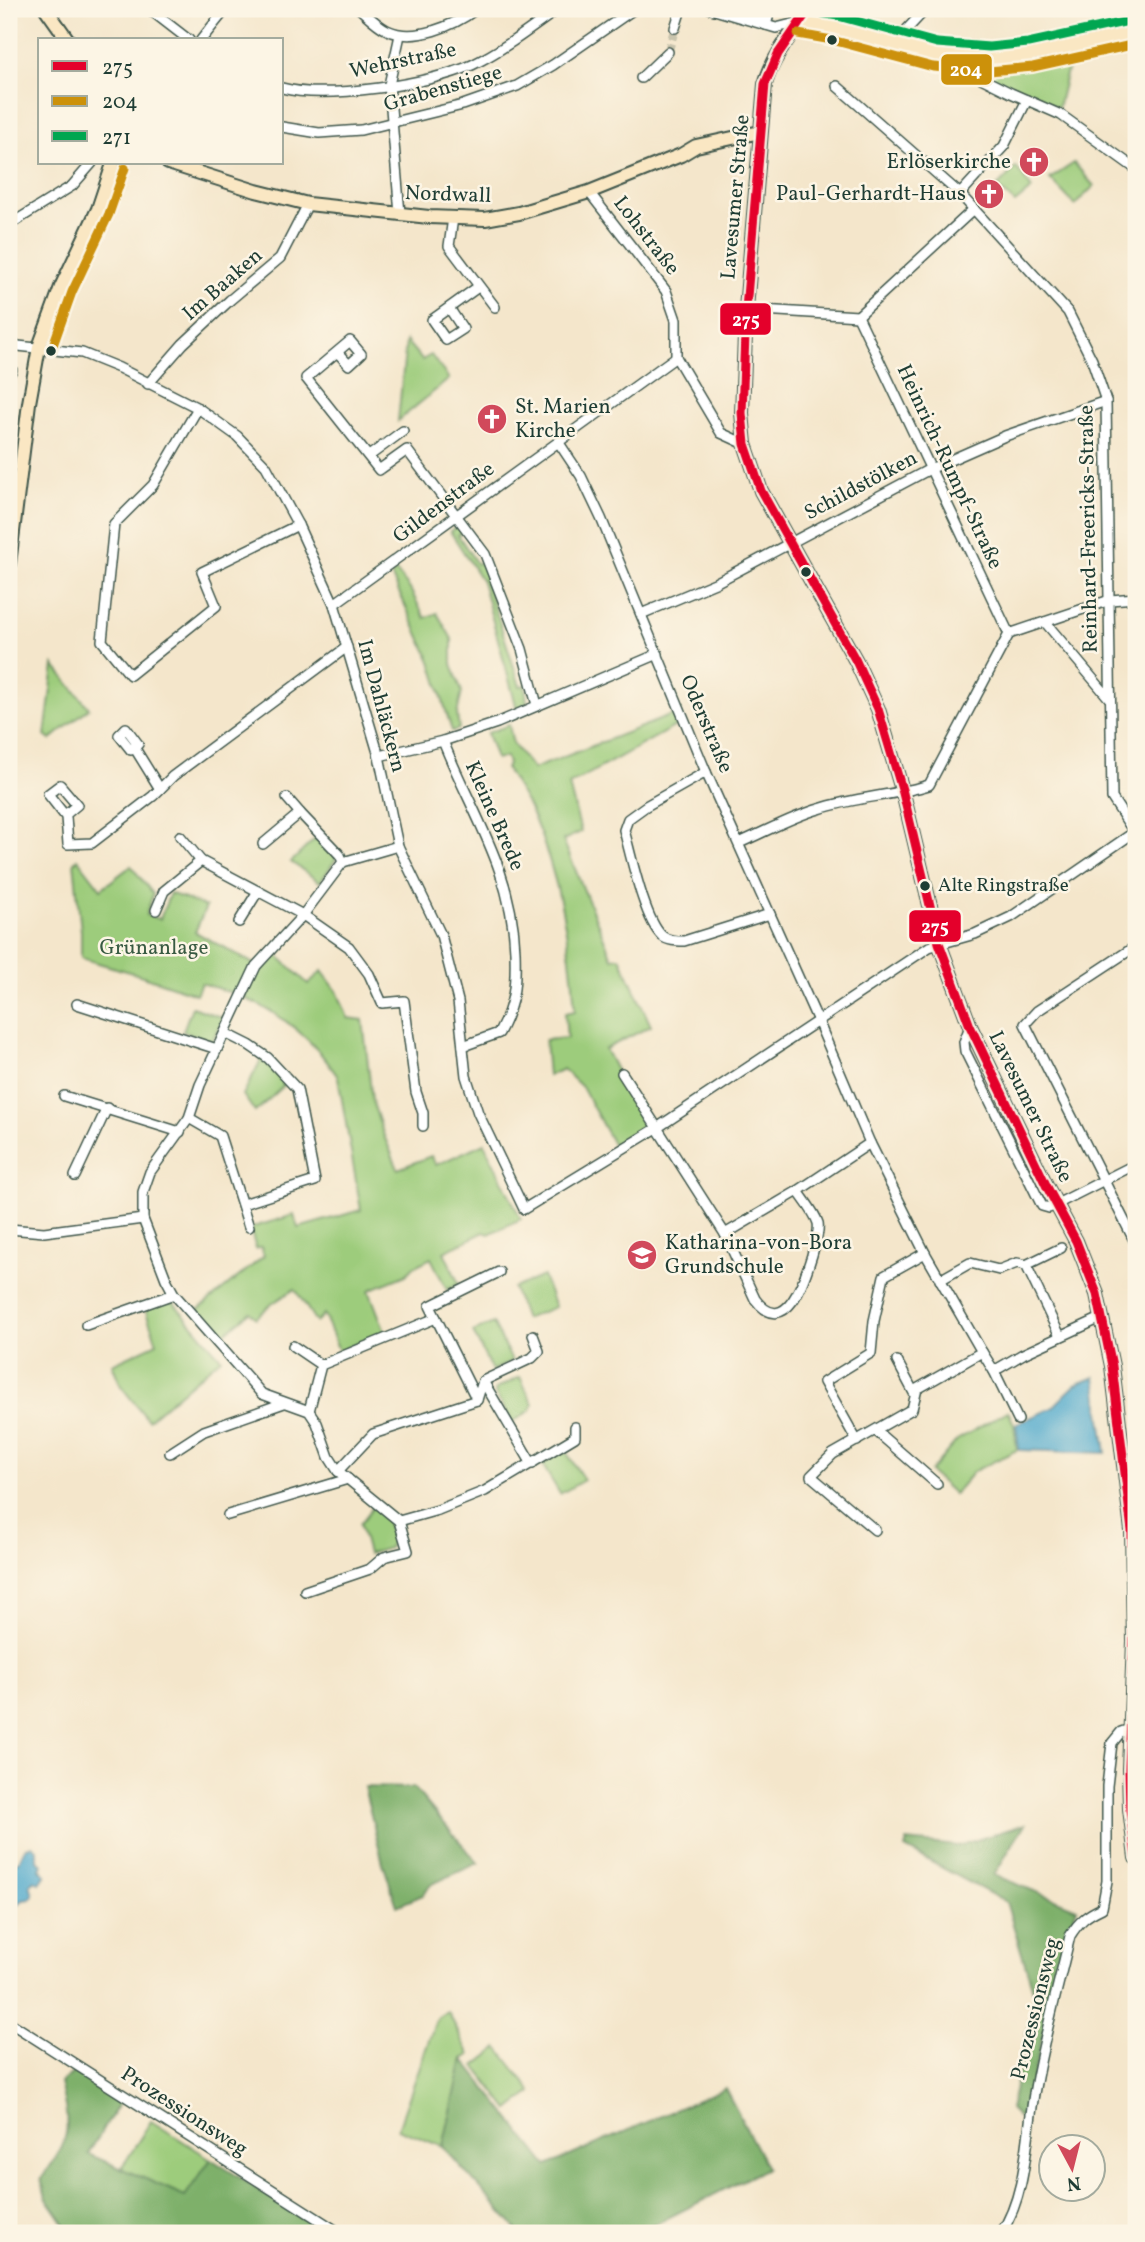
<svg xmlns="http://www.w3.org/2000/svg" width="1145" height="2242" font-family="Vollkorn,serif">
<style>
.green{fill:#9dcc7b;stroke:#5e8458;stroke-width:2}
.forest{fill:#7eb06b;stroke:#4e7650;stroke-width:2}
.water{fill:#4ea8cc;stroke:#367280;stroke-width:2}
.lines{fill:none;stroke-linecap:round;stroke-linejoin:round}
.street-tunnel{stroke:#c9c4ad;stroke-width:9;stroke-dasharray:9 4.5;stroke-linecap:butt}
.street-casing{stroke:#3f564b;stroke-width:12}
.secondary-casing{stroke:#3f564b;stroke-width:16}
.street{stroke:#fff;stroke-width:9}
.secondary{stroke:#fae7c3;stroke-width:12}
.bus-1-casing{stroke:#fcf5e5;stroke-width:14}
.bus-2-casing{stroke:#fcf5e5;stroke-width:14}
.bus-3-casing{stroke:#fcf5e5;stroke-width:14}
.bus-1{stroke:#e4002b;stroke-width:9}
.bus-2{stroke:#cc910a;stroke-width:9}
.bus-3{stroke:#00a651;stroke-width:9}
.bus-dot{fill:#1f3d34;stroke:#fcf5e5;stroke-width:2.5}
.labels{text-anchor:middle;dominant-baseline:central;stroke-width:5;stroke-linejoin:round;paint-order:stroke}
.bus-label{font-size:19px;fill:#1f3d34;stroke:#fcf5e5;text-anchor:start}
.street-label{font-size:21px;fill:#1f3d34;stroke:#fcf5e5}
.poi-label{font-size:21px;fill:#1f3d34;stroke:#fcf5e5;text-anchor:end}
.park-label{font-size:21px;fill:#385a42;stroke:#fcf5e5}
.line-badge{stroke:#fcf5e5;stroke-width:2.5}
.badge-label{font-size:19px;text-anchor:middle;font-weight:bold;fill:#fff}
</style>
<rect width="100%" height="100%" fill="#fcf5e5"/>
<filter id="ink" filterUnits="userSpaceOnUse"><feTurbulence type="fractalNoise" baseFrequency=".0143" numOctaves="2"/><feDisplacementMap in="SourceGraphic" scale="14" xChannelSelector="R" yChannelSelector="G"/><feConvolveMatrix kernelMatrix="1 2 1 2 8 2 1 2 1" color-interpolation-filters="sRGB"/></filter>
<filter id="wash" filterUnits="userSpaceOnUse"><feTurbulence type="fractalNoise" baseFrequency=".00686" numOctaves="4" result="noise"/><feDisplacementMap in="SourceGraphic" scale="28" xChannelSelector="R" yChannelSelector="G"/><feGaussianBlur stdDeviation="1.57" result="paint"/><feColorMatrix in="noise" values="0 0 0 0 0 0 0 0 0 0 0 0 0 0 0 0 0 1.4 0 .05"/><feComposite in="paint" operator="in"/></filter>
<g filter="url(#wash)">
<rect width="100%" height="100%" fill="#f4e6cb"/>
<g class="green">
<polygon points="1071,54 1058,108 990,77 996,66"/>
<polygon points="1074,163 1094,186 1075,205 1050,179"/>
<polygon points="1016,167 1032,189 1015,203 997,187"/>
<polygon points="406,341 422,360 431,355 449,379 398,421"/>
<polygon points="456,527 462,528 463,531 458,535 477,564 484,560 493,583 488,586 520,686 525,685 527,703 517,709 482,581 450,531"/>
<polygon points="396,571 410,589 425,618 437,613 452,639 452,664 462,692 457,714 459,729 452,731 431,661 391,575"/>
<polygon points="54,665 89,708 50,740 45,736"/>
<path d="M677,713L681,723L569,785L581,832L563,840L612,958L620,957L651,1026L605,1049L617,1072L650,1122L614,1146L582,1087L563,1069L548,1076L545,1040L567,1038L565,1013L575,1011C571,945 560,878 533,816C526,800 515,785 506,769L508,764L506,757L496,759L487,733L509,725L513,744L533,769Z"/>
<polygon points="318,836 336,855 336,859 320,882 291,862"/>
<polygon points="78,859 101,889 131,866 153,894 146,915 160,919 170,893 206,907 195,932 254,964 238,995 201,983 196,994 143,976 81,958 81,931 74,862"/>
<path d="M275,953L308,984L322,971L337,991L348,1018L363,1020L372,1100L384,1136L398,1169L431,1156L436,1165L484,1143L521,1219L489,1234L484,1232L444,1252L459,1284L447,1290L431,1258L413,1267L406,1275L369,1290L385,1332L339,1351L324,1314L316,1322L295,1289L273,1303L256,1318L250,1312L220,1337L198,1310L264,1256L261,1247L256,1249L250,1228L294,1215L298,1228L361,1210L338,1077C314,1040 283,1014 244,998L260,967L262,968Z"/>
<polygon points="192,1007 224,1018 213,1039 210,1041 183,1031"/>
<polygon points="262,1058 286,1084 255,1112 243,1095"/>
<polygon points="543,1276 555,1307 525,1319 513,1288"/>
<polygon points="169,1300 173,1302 221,1358 148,1420 121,1386 112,1364 157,1343 145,1309"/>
<polygon points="493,1323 512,1361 492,1371 473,1332"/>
<polygon points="520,1377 533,1404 531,1410 512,1422 495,1393 496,1389"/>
<polygon points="1008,1411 1014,1424 1017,1450 974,1471 954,1494 930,1472 957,1440"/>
<polygon points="565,1450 584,1480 560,1494 542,1464"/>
<polygon points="374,1506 385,1515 393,1540 389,1548 368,1554 360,1524"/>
<polygon points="448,2012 470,2055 463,2059 443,2147 398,2129 435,2023 438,2017"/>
<polygon points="498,2048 532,2092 509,2110 475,2066"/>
<polygon points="151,2121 211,2159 185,2197 121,2169"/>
</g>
<g class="forest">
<polygon points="364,1787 414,1788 478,1863 430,1885 423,1895 397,1906 383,1863"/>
<polygon points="1025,1824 994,1875 1077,1908 1063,1944 1024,2119 1018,2117 1010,2109 1035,1996 1006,1902 905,1848 907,1841 958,1846"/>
<polygon points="463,2059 547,2166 725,2088 767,2168 638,2233 520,2233 443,2147"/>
<path d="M74,2072L121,2101L88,2154L185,2196L211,2159L326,2233H71L46,2197L41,2179C71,2139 71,2130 60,2083Z"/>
</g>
<g class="water">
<polygon points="1095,1377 1106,1453 1019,1450 1016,1424 1052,1408 1075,1385"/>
<polygon points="32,1845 37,1849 37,1860 42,1865 40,1869 46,1875 39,1883 34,1880 30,1884 33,1895 30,1899 23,1900 9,1912 9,1848 10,1861 19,1861 25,1848"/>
</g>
</g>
<g filter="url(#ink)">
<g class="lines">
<polyline class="street-tunnel" points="668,52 675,28"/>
<g class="street-casing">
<g id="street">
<polyline points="149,9 189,40"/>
<path d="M360,9C368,16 377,25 387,30C414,43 454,26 476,9"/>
<polyline points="711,9 776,28 800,22"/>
<polyline points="740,9 768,18 766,25"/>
<polyline points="675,28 681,9"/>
<polyline points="201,40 226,9"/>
<polyline points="894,43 926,9"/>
<polyline points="941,58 1011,93 1061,115 1136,169"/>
<polyline points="641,78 668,52"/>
<polyline points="837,86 960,194 1068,312 1092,360 1106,401 1112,798 1134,832"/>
<path d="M282,88C325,100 431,84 472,65C503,50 530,29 558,9"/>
<polyline points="282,127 319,133 361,130 463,105 517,86 553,65 634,9"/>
<polyline points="589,192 666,291 676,320 676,357 721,433 745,444"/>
<polyline points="960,194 1004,146 1027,100"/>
<polyline points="400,214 389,85 400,35"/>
<polyline points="453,218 449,246 495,307"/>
<polyline points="9,225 72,186 92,163"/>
<polyline points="449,308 463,329 446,340 432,320 478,287"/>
<polyline points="746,309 858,316 974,209"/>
<polyline points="858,316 1009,634"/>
<polyline points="9,345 82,353 119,368 198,408 237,436 266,466 298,525 334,604 379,756 398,846 441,935 458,1001 466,1076 478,1113 524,1209 657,1128 929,947 975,934 1011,917 1136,831"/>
<polyline points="337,352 349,365 361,354 350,341 306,378 379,470 407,450 485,554 522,649 537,705"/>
<polyline points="9,375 12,370"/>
<polyline points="148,384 183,344 230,300 280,258 308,204"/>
<polyline points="198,408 153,485 114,524 102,641 130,675 216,606 202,572 298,525"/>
<polyline points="559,443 581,476 601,518 706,772 818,1021 870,1143 798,1191 725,1234 622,1073"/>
<polyline points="369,456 403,431"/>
<polyline points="334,604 676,357"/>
<polyline points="641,614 715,583 930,469 1005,436 1106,401"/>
<polyline points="1045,622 1109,698"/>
<polyline points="1009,634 1110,600 1136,598"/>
<polygon points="126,728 138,744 131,750 119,735"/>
<path d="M443,741C472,814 512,869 515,951C516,984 515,1003 499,1033L463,1046"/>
<polyline points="134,747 160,789"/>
<polyline points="379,756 443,741 497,723 658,654"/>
<path d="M706,772L646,806L628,819L624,830C631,855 644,919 662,936C668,941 676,941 684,941L770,914"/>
<polyline points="287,798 300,813"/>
<polyline points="65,815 77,805 60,785 48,794 66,817 68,844 92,843 153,796 173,776 347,647"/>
<polyline points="180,836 201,861 303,915 349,947 369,974 382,1003 404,1001 416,1092 423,1113 423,1126"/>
<path d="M739,843C765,832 791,817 819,809C855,797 893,796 929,785L1009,634"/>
<polyline points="263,844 300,813 340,855 343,862"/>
<polyline points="156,910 164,891 201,861"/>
<polyline points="239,922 258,891"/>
<polyline points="1136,946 1037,1011 1025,1024 1136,1244"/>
<polyline points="77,1004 217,1049"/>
<polyline points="970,1026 964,1042 965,1051 1042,1206 1049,1208 1136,1164"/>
<polyline points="225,1033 249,1045 268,1058 297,1089 315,1181 243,1204"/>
<polyline points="64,1096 180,1132"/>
<polyline points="189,1118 220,1136 249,1227"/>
<polyline points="870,1143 925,1253 982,1352"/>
<polyline points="75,1176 107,1108"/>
<polyline points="9,1229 44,1232 143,1219"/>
<path d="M725,1234L755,1299C786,1340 805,1278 812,1255C814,1246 820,1233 818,1223C815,1213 804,1200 798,1191"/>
<polyline points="1026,1265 1061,1248"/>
<polyline points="940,1280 970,1263 999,1270 1017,1263 1026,1265 1060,1336"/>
<polyline points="436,1318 477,1400"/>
<polyline points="86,1325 174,1294"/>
<polyline points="293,1346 321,1365"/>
<polyline points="897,1361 914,1393"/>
<polyline points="994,1371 1018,1420"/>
<polyline points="483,1381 532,1464"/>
<polyline points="309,1411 321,1365 436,1318 430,1306 499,1272"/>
<polyline points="876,1431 937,1484"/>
<polyline points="857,1441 824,1382 871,1353 874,1321 884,1276 925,1253"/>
<polyline points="170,1453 204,1431 284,1403"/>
<polyline points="338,1471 373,1434 477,1400 483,1381 532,1358 539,1351 533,1335"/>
<polyline points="228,1515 348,1479"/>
<polyline points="399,1521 438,1510 485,1491 575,1437 575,1427"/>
<polyline points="875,1530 811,1476 833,1454 912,1409 917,1389 982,1352 994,1371 1023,1354 1103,1317"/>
<polyline points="305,1591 370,1569 384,1557 408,1551 399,1521 338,1471 329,1457 317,1423 309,1411 262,1394 174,1294 166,1279 143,1219 143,1192 150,1172 189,1118 200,1085 256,966 303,915 343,862 398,846"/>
<polyline points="9,2022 340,2233"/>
<path d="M1001,2233C1028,2192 1026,2135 1035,2088C1044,2037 1058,1987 1070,1936C1079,1921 1087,1915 1102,1908L1107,1881V1786L1112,1743L1121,1732L1130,1729"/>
</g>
</g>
<g class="secondary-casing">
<g id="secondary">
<polyline points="46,9 68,40"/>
<path d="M809,9C792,34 774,54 765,84L746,309L742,413L745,444L761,491L856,661L878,709L903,793L939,943L970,1026L1047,1187L1076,1241L1097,1294L1112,1366L1132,1531L1134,1641L1129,1769L1130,1809L1136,1858"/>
<polyline points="800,22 835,28 935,55 989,59 1030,55 1136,32"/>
<polyline points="168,163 256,191 308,204 429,217 485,219 519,213 589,192 681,155 696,146 760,132"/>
<polyline points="9,564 29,403 39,347 61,287 98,209 113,164"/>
</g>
</g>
<use href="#street" class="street"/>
<use href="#secondary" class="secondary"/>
<g class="bus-1-casing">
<polyline id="bus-1" points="809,9 778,54 765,84 746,309 742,413 745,444 761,491 856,661 878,709 903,793 939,943 970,1026 1047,1187 1076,1241 1097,1294 1112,1366 1132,1531 1134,1641 1129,1769 1130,1809 1136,1858"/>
</g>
<g class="bus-2-casing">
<g id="bus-2">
<polyline points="798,34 832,40 933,67 989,71 1033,67 1136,44"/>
<polyline points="51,351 72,292 109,214 125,168"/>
</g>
</g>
<g class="bus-3-casing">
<polyline id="bus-3" points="802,10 838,16 937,43 989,47 1028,43 1133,20"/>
</g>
<use href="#bus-1" class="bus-1"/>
<use href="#bus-2" class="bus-2"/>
<use href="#bus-3" class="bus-3"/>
</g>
</g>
<defs>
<g id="church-disc" transform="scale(1.575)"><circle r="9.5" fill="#d1495b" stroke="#fcf5e5"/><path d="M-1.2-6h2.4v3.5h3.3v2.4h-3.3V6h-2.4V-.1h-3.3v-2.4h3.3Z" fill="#fff"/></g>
<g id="school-disc" transform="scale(1.575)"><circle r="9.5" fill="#d1495b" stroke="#fcf5e5"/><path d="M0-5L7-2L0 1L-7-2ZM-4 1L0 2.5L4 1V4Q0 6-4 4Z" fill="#fff"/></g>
</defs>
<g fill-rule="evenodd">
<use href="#church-disc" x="1034" y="162"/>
<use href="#church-disc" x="989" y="194"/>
<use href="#church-disc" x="492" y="419"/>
<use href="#school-disc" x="642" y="1255"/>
</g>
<g class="bus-dot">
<circle cx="832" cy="40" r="6"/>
<circle cx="51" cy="351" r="6"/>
<circle cx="806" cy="572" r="6"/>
<circle cx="925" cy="886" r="6"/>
</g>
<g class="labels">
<g class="bus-label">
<text x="938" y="886">Alte Ringstraße</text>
</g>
<g class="street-label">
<text transform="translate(403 61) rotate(-12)">Wehrstraße</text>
<text transform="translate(443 89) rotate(-16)">Grabenstiege</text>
<text transform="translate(448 195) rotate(2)">Nordwall</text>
<text transform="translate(736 197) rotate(-85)">Lavesumer Straße</text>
<text transform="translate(646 236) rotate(52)">Lohstraße</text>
<text transform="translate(223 285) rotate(-41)">Im Baaken</text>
<text transform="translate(949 467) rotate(65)">Heinrich-Rumpf-Straße</text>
<text transform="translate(861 486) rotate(-28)">Schildstölken</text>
<text transform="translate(444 503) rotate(-37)">Gildenstraße</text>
<text transform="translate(1089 529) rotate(-91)">Reinhard-Freericks-Straße</text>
<text transform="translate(381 706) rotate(75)">Im Dahläckern</text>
<text transform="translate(706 724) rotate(67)">Oderstraße</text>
<text transform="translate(494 816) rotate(66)">Kleine Brede</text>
<text transform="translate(1030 1107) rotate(64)">Lavesumer Straße</text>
<text transform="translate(1036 2009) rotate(-76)">Prozessionsweg</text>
<text transform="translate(184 2112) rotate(33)">Prozessionsweg</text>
</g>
<g class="poi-label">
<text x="1011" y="162">Erlöserkirche</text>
<text x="966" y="194">Paul-Gerhardt-Haus</text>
<text x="515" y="407" text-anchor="start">St. Marien<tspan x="515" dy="24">Kirche</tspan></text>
<text x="665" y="1243" text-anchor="start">Katharina-von-Bora<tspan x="665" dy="24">Grundschule</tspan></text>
</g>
<g class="park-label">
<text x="154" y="948">Grünanlage</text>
</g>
</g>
<g class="line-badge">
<rect x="940" y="53" width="53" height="33" rx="7" fill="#cc910a"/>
<rect x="719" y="302" width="53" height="34" rx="7" fill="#e4002b"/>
<rect x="908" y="909" width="54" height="34" rx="7" fill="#e4002b"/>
</g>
<g class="badge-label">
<text x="966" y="76">204</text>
<text x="746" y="326">275</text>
<text x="935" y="933">275</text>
</g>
<rect width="1145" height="2242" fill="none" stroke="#fcf5e5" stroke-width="35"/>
<rect x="38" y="38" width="245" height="126" fill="#fcf5e5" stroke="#a4ab9e" stroke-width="2"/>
<rect x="52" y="61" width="35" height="10" fill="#e4002b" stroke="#a4ab9e" stroke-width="2"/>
<text x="102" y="74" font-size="21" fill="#1f3d34">275</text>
<rect x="52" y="96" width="35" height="10" fill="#cc910a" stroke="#a4ab9e" stroke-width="2"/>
<text x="102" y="108" font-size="21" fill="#1f3d34">204</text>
<rect x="52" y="131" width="35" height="10" fill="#00a651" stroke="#a4ab9e" stroke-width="2"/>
<text x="102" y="144" font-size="21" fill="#1f3d34">271</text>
<g transform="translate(1072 2168) rotate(173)"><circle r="33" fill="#fcf5e5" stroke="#a4ab9e" stroke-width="2"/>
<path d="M0-5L12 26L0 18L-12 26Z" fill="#d1495b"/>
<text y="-10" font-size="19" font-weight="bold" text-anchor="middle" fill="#1f3d34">N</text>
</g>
</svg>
